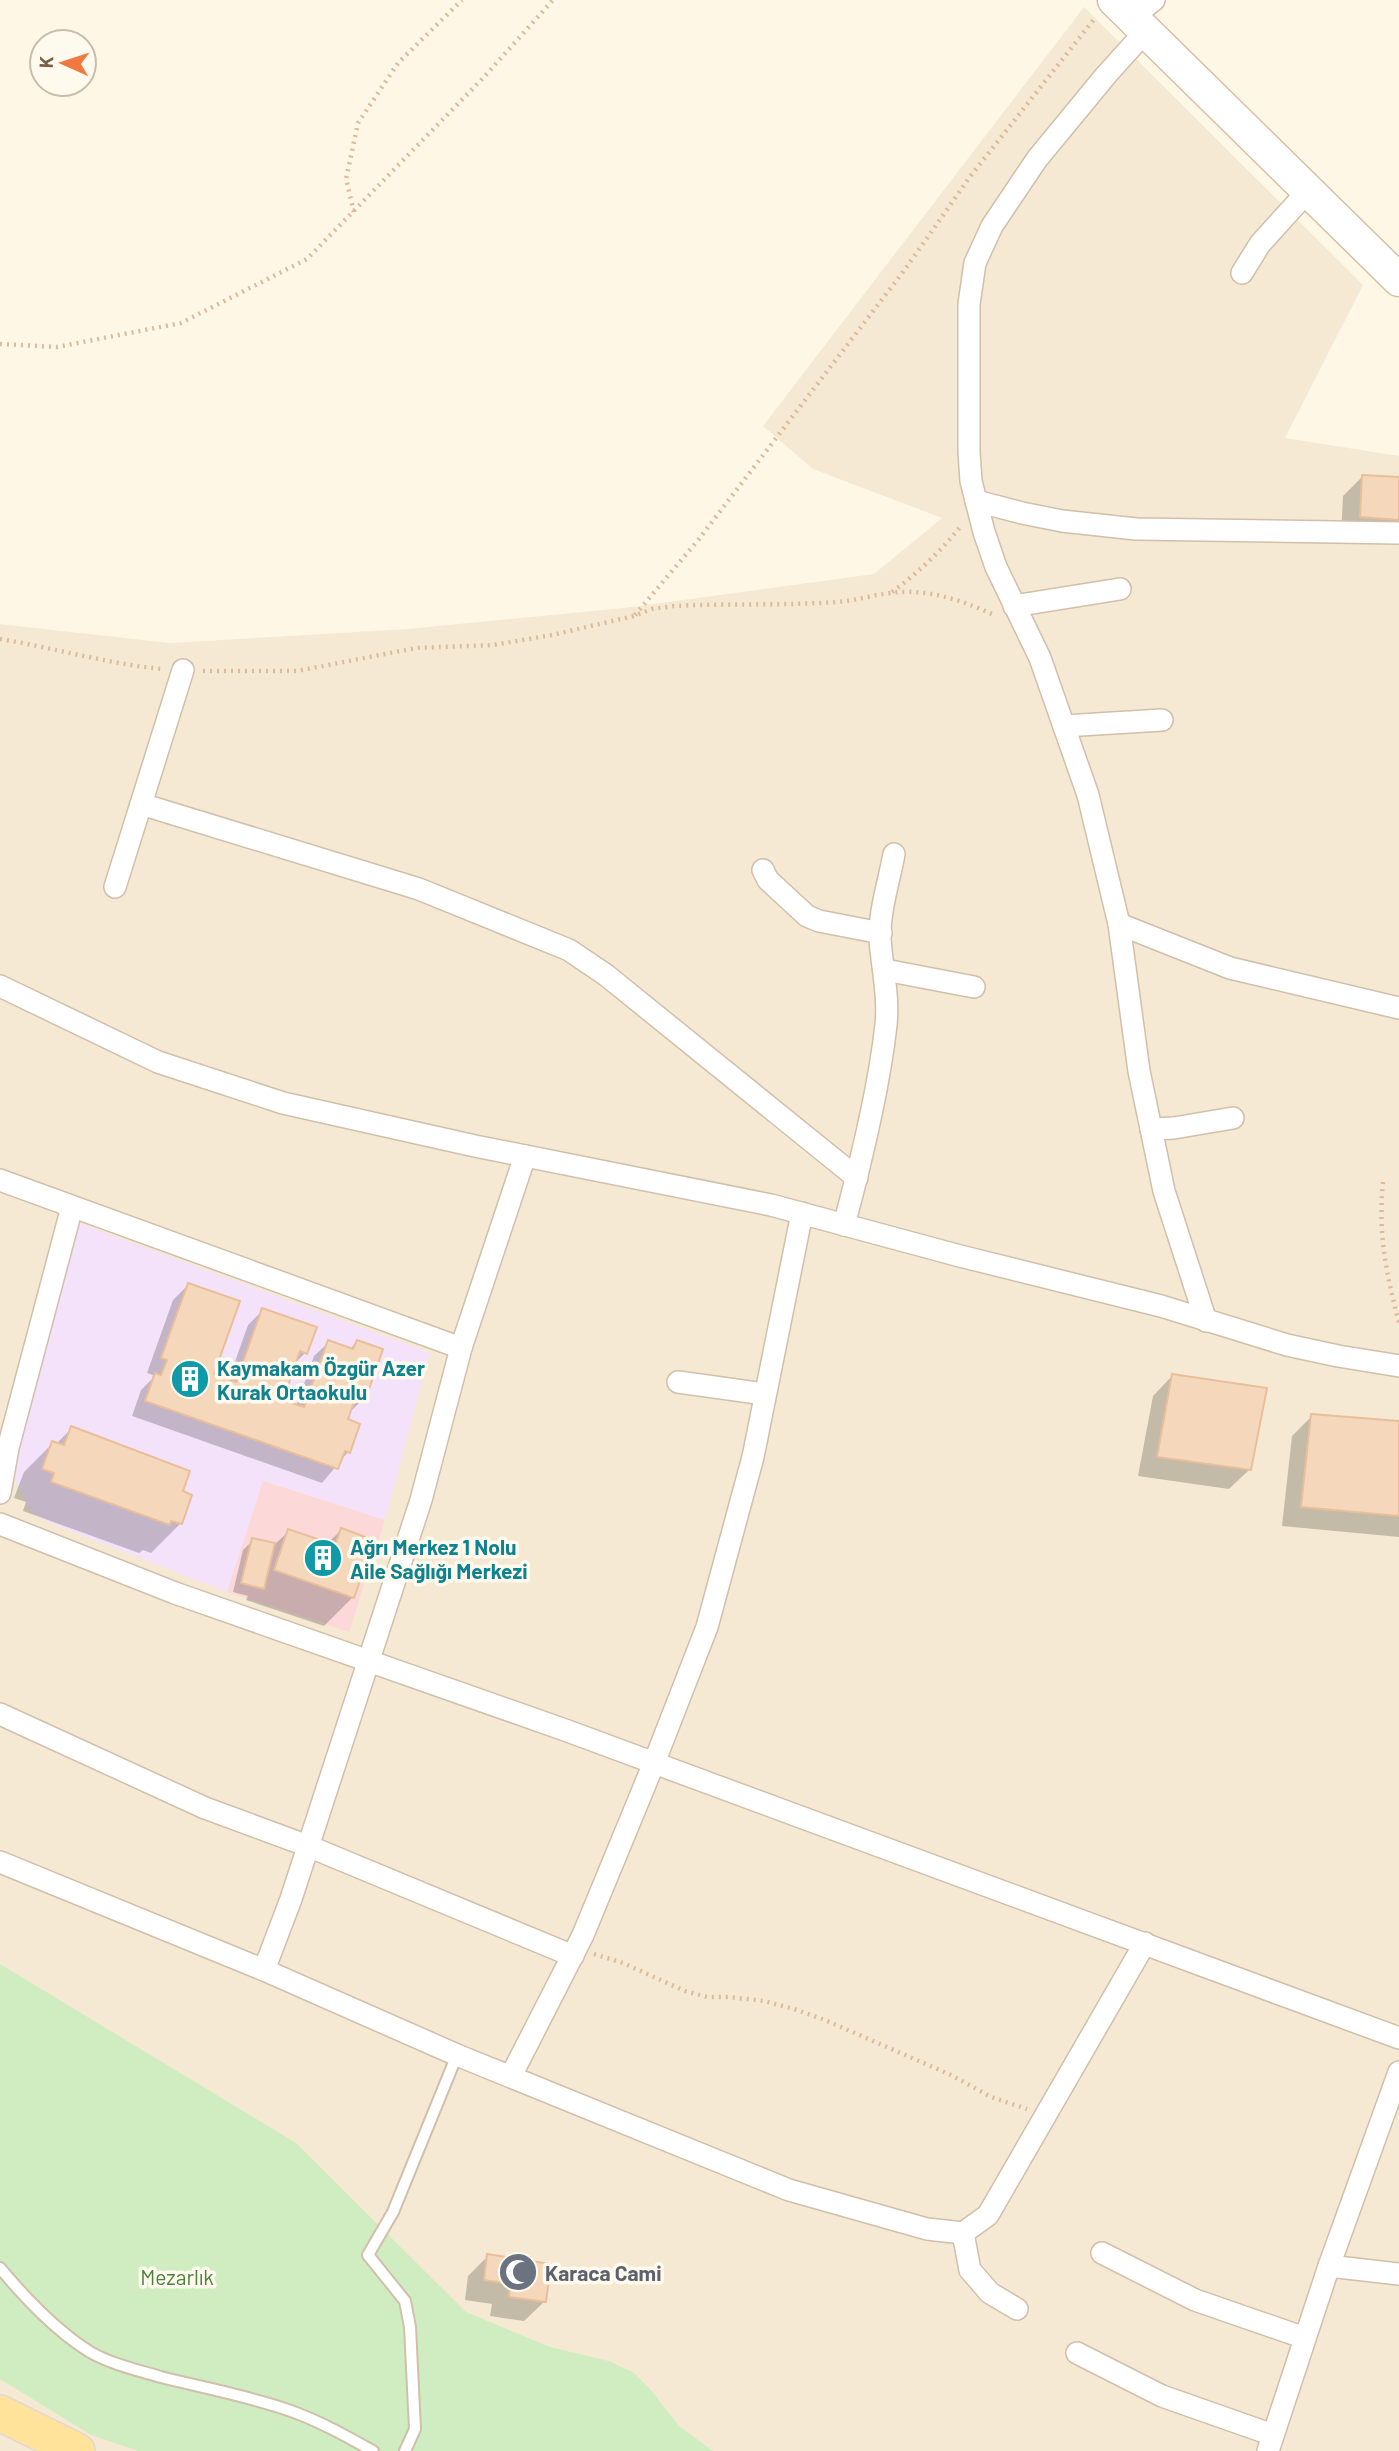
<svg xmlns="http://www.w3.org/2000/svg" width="1399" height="2451" font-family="Barlow,sans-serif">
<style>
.residential{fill:#f6e9d3}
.education{fill:#f4e2fa}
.medical{fill:#fcd8d9}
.green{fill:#d0edc2}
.shadow{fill:#0003}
.building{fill:#f5d7bb;stroke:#e9bf9a;stroke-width:2}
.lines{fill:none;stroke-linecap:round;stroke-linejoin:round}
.lane-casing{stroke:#d0bfaa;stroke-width:14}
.street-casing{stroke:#d0bfaa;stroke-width:24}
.secondary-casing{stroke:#d4c0a7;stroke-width:35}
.primary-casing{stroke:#dfd8d3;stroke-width:38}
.path{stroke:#dbbb9d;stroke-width:4.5;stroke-dasharray:2 5;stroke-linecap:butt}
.lane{stroke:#fff;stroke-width:10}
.street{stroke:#fff;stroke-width:21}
.secondary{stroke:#fff;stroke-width:32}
.primary{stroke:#ffe39b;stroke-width:35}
.labels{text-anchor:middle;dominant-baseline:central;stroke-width:7;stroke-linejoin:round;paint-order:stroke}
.culture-label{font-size:21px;font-weight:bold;fill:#0d838f;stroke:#fffaed;text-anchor:start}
.worship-label{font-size:21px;font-weight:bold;fill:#5b616d;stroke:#fffaed;text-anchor:start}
.park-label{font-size:21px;fill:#4c803f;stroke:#fffaed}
</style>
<rect width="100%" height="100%" fill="#fef7e5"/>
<polygon class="residential" points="1084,7 1363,285 1285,438 1399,456 1399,2451 0,2451 0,624 170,643 407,629 624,608 874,574 942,518 813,469 763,426"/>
<polygon class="education" points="79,1223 430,1353 385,1520 264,1481 227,1592 48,1522 31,1512 10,1470"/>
<polygon class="medical" points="263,1481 385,1520 349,1632 227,1592"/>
<polygon class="green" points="0,1964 296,2143 466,2312 550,2347 609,2361 634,2373 651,2390 679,2426 713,2451 138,2451 91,2435 0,2379"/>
<g class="shadow">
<polygon points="1363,476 1399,479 1399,540 1341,536 1343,496"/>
<polygon points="188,1285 212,1375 228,1381 248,1325 263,1310 305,1353 293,1365 280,1401 296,1406 314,1356 329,1342 350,1349 357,1342 365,1397 350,1412 346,1420 348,1452 322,1483 132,1416 141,1390 152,1379 153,1375 147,1373 173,1300"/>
<polygon points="1172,1376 1249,1470 1229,1489 1138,1476 1153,1396"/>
<polygon points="1312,1416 1399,1423 1399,1537 1282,1526 1292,1436"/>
<polygon points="71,1429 181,1492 190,1496 180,1524 151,1553 143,1550 139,1553 23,1511 26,1502 14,1498 24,1472 53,1443 56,1444"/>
<polygon points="341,1530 353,1597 324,1626 246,1600 248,1596 233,1592 243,1550 253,1540 274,1545 289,1531 327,1544"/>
<polygon points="488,2256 544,2302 524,2321 490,2316 492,2304 465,2300 468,2276"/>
</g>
<g class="building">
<polygon points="1362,475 1399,477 1399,520 1360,517"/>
<polygon points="188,1283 240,1301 214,1374 236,1382 262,1308 317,1327 307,1354 300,1351 283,1400 304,1407 328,1340 353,1349 357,1340 383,1349 366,1398 357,1394 348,1419 360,1424 350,1453 345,1451 338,1469 145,1401 155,1373 161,1375 167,1360 161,1358"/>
<polygon points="1172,1374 1267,1388 1251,1470 1157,1457"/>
<polygon points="1311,1414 1399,1421 1399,1516 1301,1507"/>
<polygon points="71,1426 190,1471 183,1491 192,1495 182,1524 171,1521 170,1525 51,1482 54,1473 42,1469 52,1441 64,1445"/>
<polygon points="341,1528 374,1540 354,1598 274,1570 288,1529 335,1545"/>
<polygon points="252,1538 275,1543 264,1589 241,1583"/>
<polygon points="487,2254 551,2264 546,2302 509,2297 510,2284 484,2280"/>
</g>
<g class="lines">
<g class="lane-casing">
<g id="lane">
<path d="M0,2268C26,2299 55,2330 90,2352C111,2364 137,2370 161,2377C204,2388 249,2396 291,2411C319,2421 346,2436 373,2451"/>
<polyline points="405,2451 415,2429 410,2327 405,2301 368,2255 393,2212 457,2055"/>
</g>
</g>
<g class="street-casing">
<g id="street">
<polyline points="1131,18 1154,0"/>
<polyline points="1145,32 1107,74 1037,159 992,226 975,263 969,304 969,452 971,481 984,532 996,567 1040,658 1088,795 1119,924 1139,1071 1164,1191 1206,1321"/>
<polyline points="1242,273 1260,244 1308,191"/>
<polyline points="976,501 1022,513 1062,521 1136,529 1399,533"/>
<polyline points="1014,606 1120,589"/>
<polyline points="1064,726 1162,720"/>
<polyline points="141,804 419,889 569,950 606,975 857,1178"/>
<polyline points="763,870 768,880 807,916 819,921 881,933"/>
<polyline points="115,887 183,670"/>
<polyline points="1119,924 1230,968 1399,1008"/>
<polyline points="885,970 974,987"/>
<polyline points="0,986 158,1062 283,1103 475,1146 771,1205 960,1256 1161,1306 1287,1345 1338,1356 1399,1366"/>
<polyline points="1151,1129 1174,1128 1233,1118"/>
<polyline points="0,1180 461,1348"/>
<path d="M844,1225C861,1162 879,1089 886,1025C889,995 882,968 880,939C879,911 889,882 894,854"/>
<polyline points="678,1382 765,1394"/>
<polyline points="0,1493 8,1448 72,1207"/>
<polyline points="0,1524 175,1593 565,1730 1399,2038"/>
<polyline points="0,1714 205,1808 308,1846 573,1956"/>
<polyline points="0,1862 264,1970 457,2055 789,2190 927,2229 963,2233 988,2215 1145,1943"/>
<polyline points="264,1970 291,1899 421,1500 461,1348 525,1156"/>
<polyline points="511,2076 583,1935 654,1763 707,1627 753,1457 802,1213"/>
<polyline points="963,2233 970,2270 990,2293 1017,2309"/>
<polyline points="1102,2253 1195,2300 1305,2338"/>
<polyline points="1329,2266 1399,2274"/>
<polyline points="1077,2353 1162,2396 1273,2435"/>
<polyline points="1268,2451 1329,2266 1399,2072"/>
</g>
</g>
<g class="secondary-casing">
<polyline id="secondary" points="1114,0 1399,280"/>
</g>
<g class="primary-casing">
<polyline id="primary" points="0,2413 77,2451"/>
</g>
<g class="path">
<polyline points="354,212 346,179 358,123 398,63 462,0"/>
<polyline points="0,344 57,347 181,323 307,259 484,77 553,0"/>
<path d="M892,592C918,573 941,551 961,526"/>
<polyline points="635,615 699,539 906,268 969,178 1095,18"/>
<path d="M0,639C55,648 108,664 163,669"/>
<path d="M203,671H297L416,648L493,645L552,635L634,616L652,609L674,606C728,603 783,606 836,602C855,601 872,595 890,593C926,588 962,600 994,615"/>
<path d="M1383,1182C1378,1235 1386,1272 1399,1323"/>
<polyline points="594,1954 623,1963 685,1991 707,1997 728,1997 764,2001 794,2009 825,2020 951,2075 991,2097 1027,2109"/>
</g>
<use href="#lane" class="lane"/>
<use href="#street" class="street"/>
<use href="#secondary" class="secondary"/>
<use href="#primary" class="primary"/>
</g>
<defs>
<g id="building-disc" transform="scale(2.0125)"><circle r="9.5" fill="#0f9aa8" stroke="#fffaed"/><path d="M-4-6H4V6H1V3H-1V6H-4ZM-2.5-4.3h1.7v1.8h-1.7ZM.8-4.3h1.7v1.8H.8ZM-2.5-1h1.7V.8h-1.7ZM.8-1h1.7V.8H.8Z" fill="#fff"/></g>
<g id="mosque-disc" transform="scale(2.0125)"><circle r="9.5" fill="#6b7280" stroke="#fffaed"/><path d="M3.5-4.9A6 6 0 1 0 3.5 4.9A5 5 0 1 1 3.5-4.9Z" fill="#fff"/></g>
</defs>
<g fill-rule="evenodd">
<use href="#building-disc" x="190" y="1379"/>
<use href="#building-disc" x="323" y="1558"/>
<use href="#mosque-disc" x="518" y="2272"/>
</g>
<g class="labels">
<g class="culture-label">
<text x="217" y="1367">Kaymakam Özgür Azer<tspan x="217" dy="24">Kurak Ortaokulu</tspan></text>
<text x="350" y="1546">Ağrı Merkez 1 Nolu<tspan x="350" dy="24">Aile Sağlığı Merkezi</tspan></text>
</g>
<g class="worship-label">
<text x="545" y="2272">Karaca Cami</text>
</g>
<g class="park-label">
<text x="177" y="2276">Mezarlık</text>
</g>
</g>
<g transform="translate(63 63) rotate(273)"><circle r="33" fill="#fffaed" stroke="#c9bcab" stroke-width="2"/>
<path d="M0-5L12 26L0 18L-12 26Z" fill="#f07942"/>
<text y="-10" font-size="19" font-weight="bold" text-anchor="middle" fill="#795e48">K</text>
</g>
</svg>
